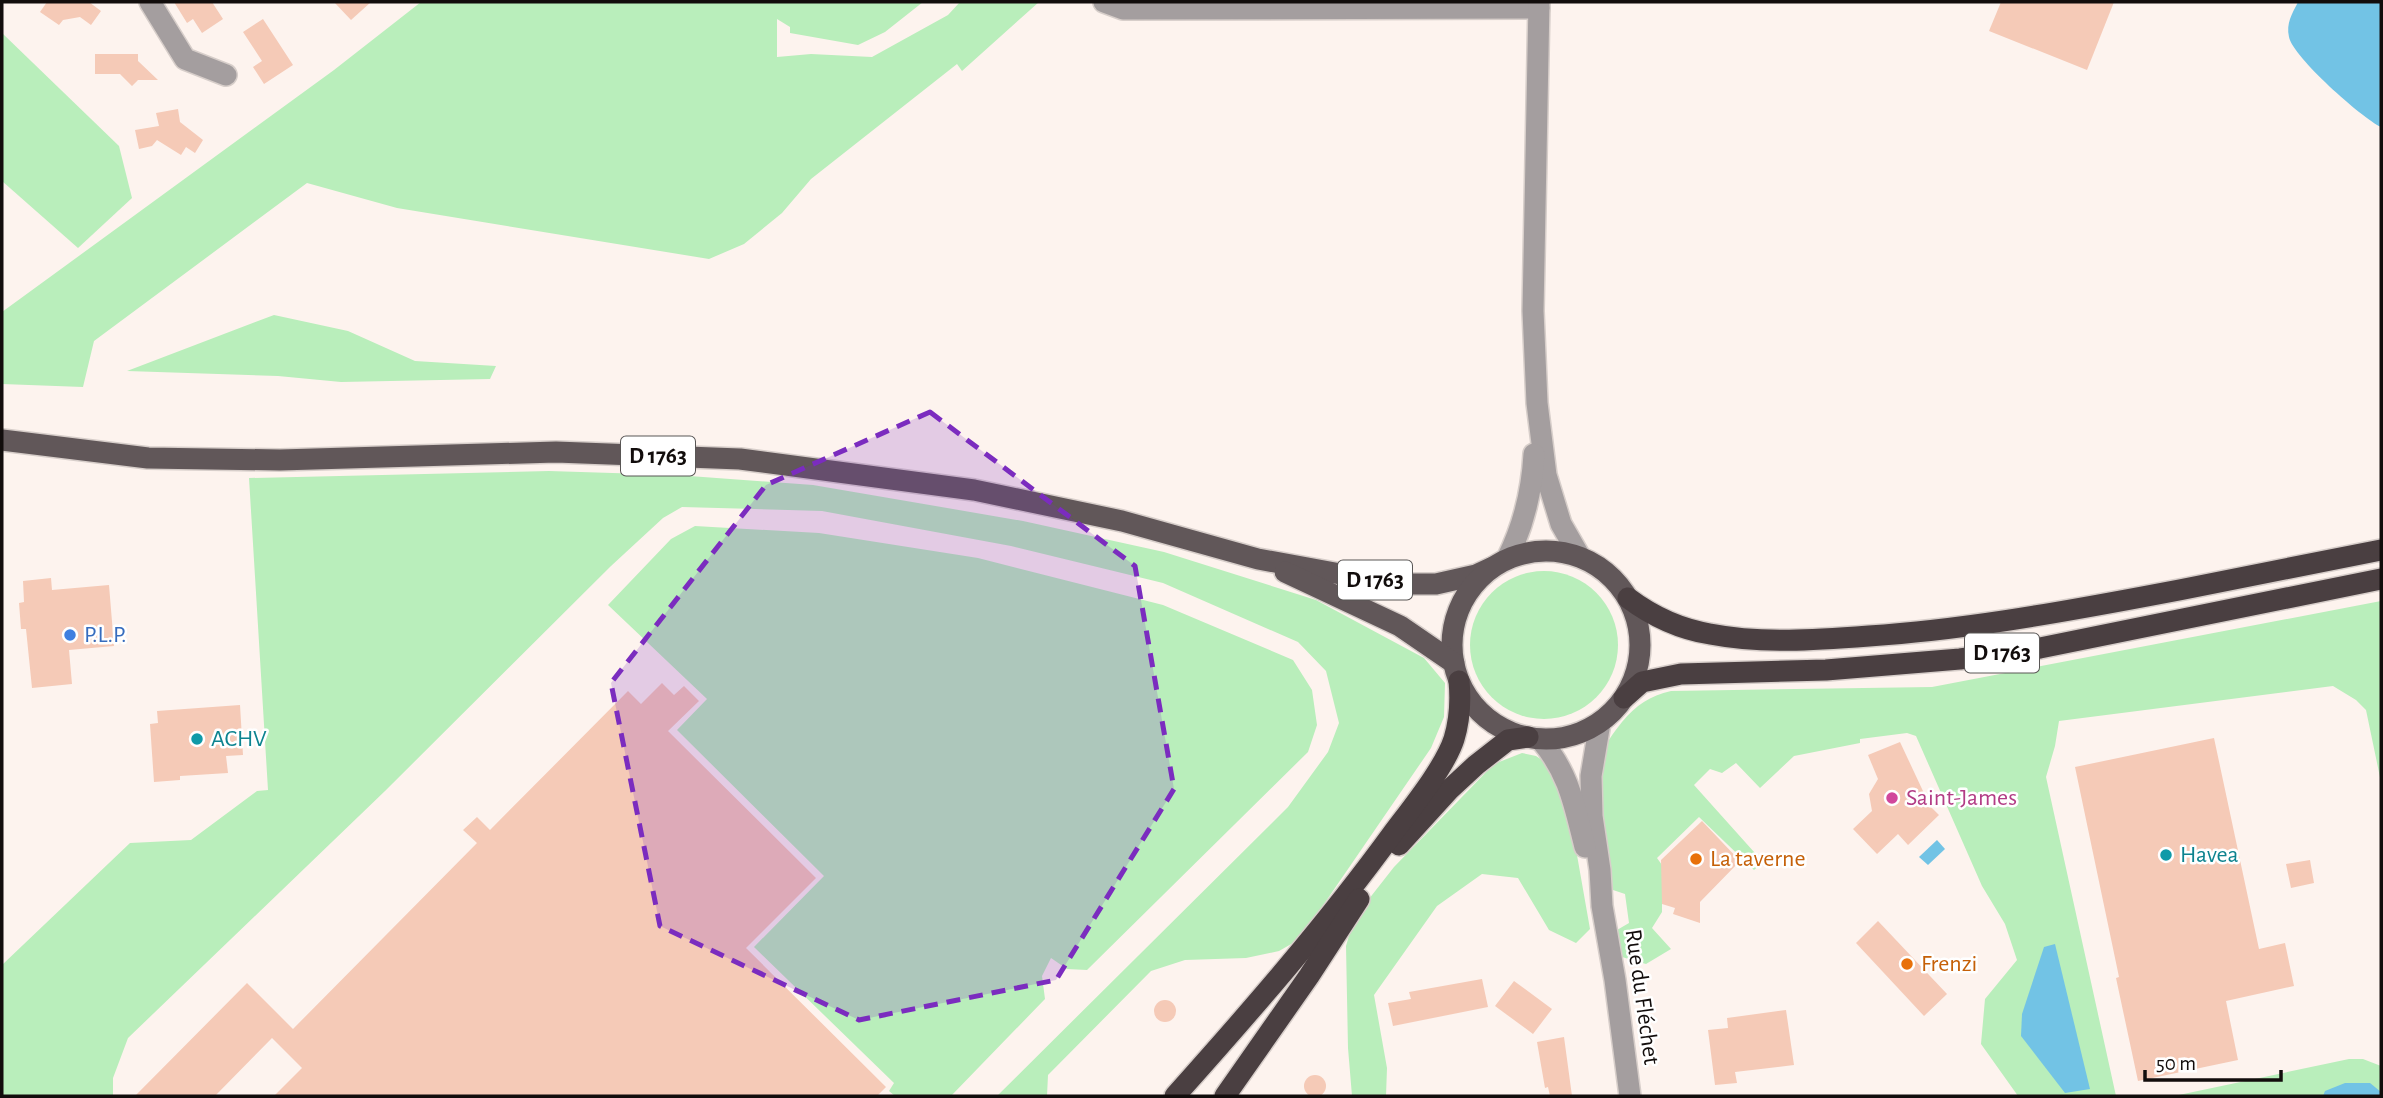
<svg xmlns="http://www.w3.org/2000/svg" width="2383" height="1098" font-family="'Alegreya Sans',sans-serif">
<style>
.green{fill:#b9eebb}
.water{fill:#72c3e5}
.building{fill:#f5cab7}
.lines{fill:none;stroke-linecap:round;stroke-linejoin:round}
.minor-casing{stroke:#d7ceca;stroke-width:24}
.major-casing{stroke:#d7ceca;stroke-width:24}
.highway-casing{stroke:#d7ceca;stroke-width:24}
.minor{stroke:#a49e9f;stroke-width:21}
.major{stroke:#615759;stroke-width:21}
.highway{stroke:#4a3f41;stroke-width:21}
.marked{fill:#7b2cbf;fill-opacity:0.2;stroke:#7b2cbf;stroke-width:5;stroke-dasharray:14 9;stroke-linejoin:round}
.shop-dot{fill:#3f7fe0;stroke:#fff;stroke-width:2.5}
.culture-dot{fill:#0f9aa8;stroke:#fff;stroke-width:2.5}
.hotel-dot{fill:#d1479c;stroke:#fff;stroke-width:2.5}
.food-dot{fill:#e8710a;stroke:#fff;stroke-width:2.5}
.labels{text-anchor:middle;dominant-baseline:central;stroke-width:5;stroke-linejoin:round;paint-order:stroke}
.shield{fill:#fff;stroke:#595655;stroke-width:2}
.shield-label{font-size:23px;font-weight:bold;fill:#120d0c}
.shop-label{font-size:24px;fill:#366cbe;stroke:#fff;text-anchor:start}
.culture-label{font-size:24px;fill:#0d838f;stroke:#fff;text-anchor:start}
.hotel-label{font-size:24px;fill:#b23c85;stroke:#fff;text-anchor:start}
.food-label{font-size:24px;fill:#c56008;stroke:#fff;text-anchor:start}
.street-label{font-size:24px;fill:#120d0c;stroke:#fff}
</style>
<rect width="100%" height="100%" fill="#fdf3ee"/>
<g class="green">
<polygon points="421,2 923,2 885,32 858,45 790,33 790,27 777,19 777,57 811,54 872,57 948,15 960,2 1039,2 962,71 957,64 811,179 782,213 744,244 709,259 397,208 307,183 94,341 83,387 2,384 2,312 334,70"/>
<polygon points="2,33 119,146 132,198 78,248 2,181"/>
<polygon points="274,315 348,331 415,361 496,366 490,379 341,382 278,376 127,371"/>
<polygon points="549,471 676,475 813,485 1023,521 1164,552 1316,600 1424,658 1445,683 1444,717 1431,748 1300,939 1279,951 1246,958 1185,960 1151,971 1048,1075 1047,1096 997,1096 1288,807 1328,752 1339,723 1326,671 1298,642 1163,583 1011,546 822,511 682,507 663,518 611,566 385,791 128,1038 113,1078 113,1096 2,1096 2,965 130,843 191,840 257,791 268,790 249,478"/>
<polygon points="695,526 819,533 978,558 1163,605 1293,660 1312,690 1317,725 1308,752 1087,970 1067,969 1051,958 1042,976 1045,999 951,1096 895,1096 889,1091 894,1083 754,947 824,876 677,730 707,699 608,605 671,539"/>
<circle cx="1544" cy="645" r="74"/>
<path d="M2381,601V782L2366,710L2356,700L2333,686L2059,721L2055,746L2046,777L2116,1096H2018L1981,1044L1985,999L2017,960L2005,924L1982,886L1916,736L1907,733L1860,739V743L1794,756L1760,788L1736,763L1722,773L1710,769L1694,785L1763,862L1754,870L1699,817L1657,858L1662,865V912L1652,928L1671,949L1646,964L1622,957L1617,930L1629,923L1625,894L1610,889C1603,846 1594,802 1601,759C1603,746 1614,732 1622,722C1636,705 1650,696 1671,691L1932,687Z"/>
<polygon points="1522,753 1536,756 1551,766 1574,838 1590,929 1576,943 1549,930 1518,878 1482,874 1437,906 1374,995 1387,1068 1386,1096 1352,1096 1348,1048 1346,946 1354,918 1394,867 1494,764"/>
<polygon points="2349,1059 2363,1059 2381,1066 2381,1096 2174,1096"/>
</g>
<g class="water">
<path d="M2298,2H2381V127C2362,118 2293,57 2289,37C2286,23 2292,14 2298,2Z"/>
<polygon points="1937,840 1945,849 1928,865 1919,857"/>
<polygon points="2055,944 2090,1089 2065,1093 2021,1036 2022,1014 2044,947"/>
<polygon points="2345,1083 2370,1083 2381,1092 2381,1096 2323,1096 2325,1091"/>
</g>
<g class="building">
<polygon points="47,2 89,2 101,11 91,25 80,17 63,20 59,25 40,12"/>
<polygon points="174,2 212,2 223,19 202,33 193,19 187,23"/>
<polygon points="334,2 371,2 351,20"/>
<polygon points="2001,2 2114,2 2087,70 1989,31"/>
<polygon points="263,19 293,65 264,84 253,67 262,61 243,32"/>
<polygon points="95,54 138,54 138,61 158,80 138,80 132,86 120,74 95,74"/>
<polygon points="178,109 180,122 203,140 195,153 186,147 181,155 157,140 152,146 139,149 135,130 159,126 156,113"/>
<polygon points="51,578 52,590 109,585 114,646 69,650 72,684 32,688 26,629 21,629 19,603 24,602 23,581"/>
<polygon points="662,683 674,695 684,686 699,701 668,731 816,878 746,948 886,1087 877,1096 274,1096 302,1068 272,1038 215,1096 135,1096 247,983 293,1029 477,843 463,830 477,817 490,830 628,691 641,704"/>
<polygon points="240,705 243,755 226,756 228,773 180,776 180,780 154,782 150,724 158,723 157,711"/>
<polygon points="2214,738 2259,949 2285,943 2294,986 2226,1001 2238,1060 2138,1081 2116,978 2119,977 2075,767"/>
<polygon points="1900,742 1930,806 1939,815 1908,845 1898,834 1877,854 1853,829 1872,811 1869,794 1878,779 1868,755"/>
<polygon points="1702,821 1740,861 1700,902 1700,923 1673,914 1675,908 1662,904 1661,860"/>
<polygon points="2310,860 2314,883 2291,888 2286,864"/>
<polygon points="1878,921 1947,994 1924,1016 1856,943"/>
<polygon points="1482,979 1488,1007 1393,1026 1388,1003 1411,999 1409,992"/>
<polygon points="1514,981 1552,1009 1533,1034 1495,1006"/>
<circle cx="1165" cy="1011" r="11"/>
<polygon points="1786,1010 1794,1065 1735,1072 1737,1083 1715,1085 1708,1030 1728,1028 1727,1018"/>
<polygon points="1564,1037 1572,1096 1550,1096 1548,1087 1545,1088 1537,1042"/>
<circle cx="1315" cy="1086" r="11"/>
</g>
<g class="lines">
<g class="minor-casing">
<g id="minor">
<polyline points="150,2 185,59 226,75"/>
<polyline points="1104,2 1123,9 1539,8"/>
<polyline points="1539,2 1533,311 1537,403 1546,475 1561,524 1580,557"/>
<path d="M1507,559C1524,525 1532,491 1534,454"/>
<polyline points="1600,723 1591,776 1592,816 1600,870 1602,906 1615,980 1630,1096"/>
<path d="M1540,739C1569,773 1574,804 1585,847"/>
</g>
</g>
<g class="major-casing">
<g id="major">
<polyline points="2,440 148,458 280,460 556,452 740,459 974,490 1122,521 1258,559 1395,584 1436,584 1476,575 1491,568"/>
<circle cx="1546" cy="645" r="94"/>
<polyline points="1285,572 1400,626 1454,663"/>
</g>
</g>
<g class="highway-casing">
<g id="highway">
<path d="M1628,598C1652,616 1680,629 1710,634C1762,644 1816,640 1869,636C1960,630 2051,614 2142,597C2222,582 2302,566 2381,550"/>
<polyline points="1624,698 1642,682 1681,674 1826,670 1960,659 2040,648 2381,579"/>
<polyline points="1399,845 1450,789 1476,765 1508,740 1528,737"/>
<path d="M1175,1096C1251,1011 1326,925 1393,833C1411,809 1445,767 1454,739C1460,719 1461,702 1459,681"/>
<polyline points="1225,1096 1309,976 1359,899"/>
</g>
</g>
<use href="#minor" class="minor"/>
<use href="#major" class="major"/>
<use href="#highway" class="highway"/>
</g>
<path class="marked" d="M930,412L1135,566L1174,789L1056,980L859,1020L660,926L611,683L766,485Z"/>
<circle class="shop-dot" cx="70" cy="635" r="7"/>
<g class="culture-dot">
<circle cx="197" cy="739" r="7"/>
<circle cx="2166" cy="855" r="7"/>
</g>
<circle class="hotel-dot" cx="1892" cy="798" r="7"/>
<g class="food-dot">
<circle cx="1696" cy="859" r="7"/>
<circle cx="1907" cy="964" r="7"/>
</g>
<g class="labels">
<g class="shield">
<rect x="621" y="436.5" width="74" height="39" rx="5"/>
<rect x="1338" y="560.5" width="74" height="39" rx="5"/>
<rect x="1965" y="633.5" width="74" height="39" rx="5"/>
</g>
<g class="shield-label">
<text x="658" y="456">D 1763</text>
<text x="1375" y="580">D 1763</text>
<text x="2002" y="653">D 1763</text>
</g>
<g class="shop-label">
<text x="84" y="635">P.L.P.</text>
</g>
<g class="culture-label">
<text x="211" y="739">ACHV</text>
<text x="2180" y="855">Havea</text>
</g>
<g class="hotel-label">
<text x="1906" y="798">Saint-James</text>
</g>
<g class="food-label">
<text x="1710" y="859">La taverne</text>
<text x="1921" y="964">Frenzi</text>
</g>
<g class="street-label">
<text transform="translate(1642 997) rotate(82)">Rue du Fléchet</text>
</g>
</g>
<rect width="2383" height="1098" fill="none" stroke="#120d0c" stroke-width="7"/>
<path d="M2145 1070v10h136v-10" fill="none" stroke="#120d0c" stroke-width="3.5"/>
<text x="2156" y="1070" font-size="21" fill="#120d0c" stroke="#ffffff" stroke-width="5" paint-order="stroke">50 m</text>
</svg>
